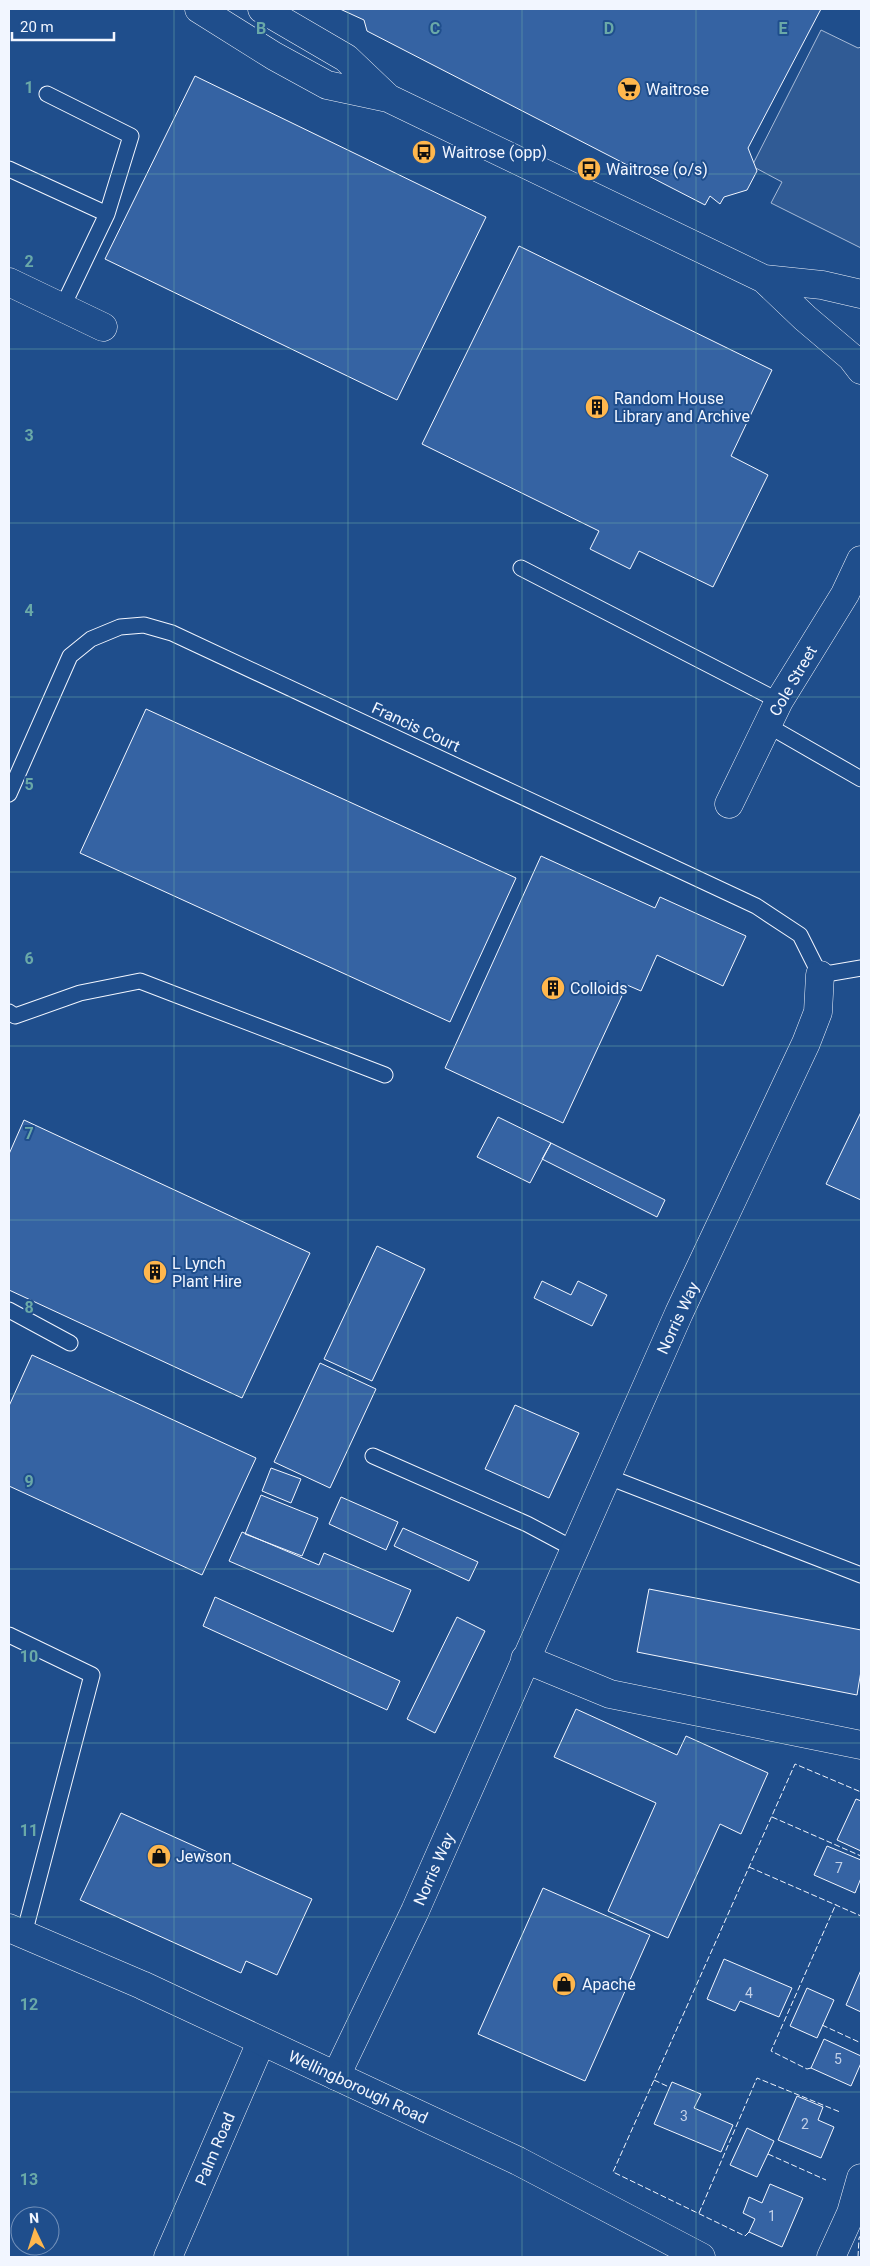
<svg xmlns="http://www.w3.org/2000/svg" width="870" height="2266" font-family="Roboto,sans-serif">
	<rect width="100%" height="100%" fill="#1f4e8c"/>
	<!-- built -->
	<path fill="#305b95" stroke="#a8bbd7" d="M821,30L858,48L861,47V248L771,203L782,182L752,166Z"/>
	<!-- building -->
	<path fill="#3563a3" stroke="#f2f6ff" d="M340,9H821L748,148L757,171L747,190L724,197L720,204L710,196L705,205L367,31L364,20Z
		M195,76L486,217L397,400L105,259Z
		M519,246L772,370L731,456L768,475L713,587L639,551L630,569L590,549L599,531L422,444Z
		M146,709L516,878L450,1022L80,853Z
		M541,856L655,908L660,897L746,936L723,986L657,955L641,991L627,985L563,1123L445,1068Z
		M861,1112V1200L826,1184Z
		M498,1117L551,1143L530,1183L477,1157Z
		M24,1120L310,1253L242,1398L9,1290V1154Z
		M551,1143L665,1200L657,1217L542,1159Z
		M377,1246L425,1269L372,1381L324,1359Z
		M542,1281L571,1295L578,1281L607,1295L592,1326L534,1298Z
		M32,1355L256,1458L202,1575L9,1486V1406Z
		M320,1363L376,1389L330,1488L274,1462Z
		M515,1405L579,1433L549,1498L485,1469Z
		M271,1468L301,1479L291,1503L262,1491Z
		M261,1495L318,1518L302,1556L245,1534Z
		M341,1497L398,1522L386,1550L329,1524Z
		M403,1528L478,1562L469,1581L394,1546Z
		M242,1532L319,1565L324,1553L411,1590L393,1632L229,1561Z
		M649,1589L861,1630V1671L857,1695L637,1652Z
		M215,1597L400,1681L387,1710L203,1626Z
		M457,1617L485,1631L435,1733L407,1719Z
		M576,1709L677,1755L686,1736L768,1773L741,1834L720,1824L668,1938L608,1911L656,1803L554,1757Z
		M856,1799L861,1801V1851L837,1840Z
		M121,1813L312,1899L277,1975L246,1961L241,1973L80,1900Z
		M827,1846L861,1860V1878L855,1893L814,1875Z
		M543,1888L650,1935L585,2081L478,2034Z
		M724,1959L792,1988L779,2017L740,2001L735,2011L707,1999Z
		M861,1970V2012L846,2005Z
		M807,1988L834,2000L817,2038L790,2026Z
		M824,2039L861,2056V2063L851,2086L811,2068Z
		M672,2082L701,2094L694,2108L733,2125L721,2152L654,2124Z
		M797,2096L823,2107L818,2120L834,2127L821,2158L778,2140Z
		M747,2128L774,2141L757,2177L730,2165Z
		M770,2184L803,2198L782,2247L749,2232L755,2219L743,2213L749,2197L762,2203Z"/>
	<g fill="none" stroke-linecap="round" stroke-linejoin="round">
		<!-- lane casing -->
		<g stroke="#f2f6ff" stroke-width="17">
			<path id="lane" d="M47,94L131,136L107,214L62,308
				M9,169L107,214
				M521,568L779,701
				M767,725L861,779
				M9,794L70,656L91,639L120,627L144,625L172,633L756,906L800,935L820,975L861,968
				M9,1012L15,1016L80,993L140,981L385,1075
				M9,1310L70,1343
				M373,1456L527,1524L574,1549
				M606,1476L861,1575
				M9,1635L92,1675L24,1934"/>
		</g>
		<!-- street casing -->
		<g stroke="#f2f6ff" stroke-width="29">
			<path id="street" d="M199,9L274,56L327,85L388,98L764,279L805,318L851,357L861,370
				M262,9L346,58L388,98
				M764,279L822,285L861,294
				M9,282L103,327
				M729,804L779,701L845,594L861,560
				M525,1659L610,1694L861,1745
				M336,2076L415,1911L679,1313L806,1043L818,1012L820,975
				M168,2257L261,2042
				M831,2257L851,2213L861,2178"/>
		</g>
		<!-- primary casing -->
		<g stroke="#f2f6ff" stroke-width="29">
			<path id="primary" d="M9,1928L142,1985L518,2161L701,2257"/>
		</g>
		<!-- lane -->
		<use href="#lane" stroke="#1f4e8c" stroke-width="15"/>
		<!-- street -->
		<use href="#street" stroke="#1f4e8c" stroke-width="28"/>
		<!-- primary -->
		<use href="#primary" stroke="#1f4e8c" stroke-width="28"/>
		<!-- fence -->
		<path stroke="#f2f6ff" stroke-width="1" stroke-dasharray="6 2.5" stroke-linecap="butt" d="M772,1817L861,1856
			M749,1867L861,1916
			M822,2025L861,2043
			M811,2068L807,2069L771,2051L836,1904
			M654,2080L669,2087
			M768,2154L826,2180
			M699,2213L757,2078L840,2112
			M749,2232L745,2236L613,2172L795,1764L861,1792
			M858,2257L859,2238L861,2235"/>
	</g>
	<!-- grid -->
	<path fill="none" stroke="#6aa9a8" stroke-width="1" stroke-opacity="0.55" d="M174,9V2257M348,9V2257M522,9V2257M696,9V2257M9,174H861M9,349H861M9,523H861M9,697H861M9,872H861M9,1046H861M9,1220H861M9,1394H861M9,1569H861M9,1743H861M9,1917H861M9,2092H861"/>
	<!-- icons -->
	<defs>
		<g id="supermarket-disc" transform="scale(1.25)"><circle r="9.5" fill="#ffb74d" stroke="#1f4e8c"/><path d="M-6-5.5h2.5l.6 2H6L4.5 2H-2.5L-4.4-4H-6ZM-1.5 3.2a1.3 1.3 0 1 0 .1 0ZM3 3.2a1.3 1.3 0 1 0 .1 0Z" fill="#111"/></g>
		<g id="bus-disc" transform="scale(1.25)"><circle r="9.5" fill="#ffb74d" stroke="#1f4e8c"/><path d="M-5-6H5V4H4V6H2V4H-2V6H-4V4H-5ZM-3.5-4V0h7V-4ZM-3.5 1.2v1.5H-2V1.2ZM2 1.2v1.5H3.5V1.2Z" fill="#111"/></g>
		<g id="building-disc" transform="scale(1.25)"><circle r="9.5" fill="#ffb74d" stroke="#1f4e8c"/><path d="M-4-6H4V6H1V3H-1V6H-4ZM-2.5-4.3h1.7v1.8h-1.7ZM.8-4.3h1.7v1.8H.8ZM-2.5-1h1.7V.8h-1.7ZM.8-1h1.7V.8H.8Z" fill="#111"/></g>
		<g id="shop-disc" transform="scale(1.25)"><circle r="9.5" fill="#ffb74d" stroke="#1f4e8c"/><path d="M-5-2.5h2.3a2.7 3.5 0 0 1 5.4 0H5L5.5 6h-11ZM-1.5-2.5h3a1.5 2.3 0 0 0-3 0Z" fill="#111"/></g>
	</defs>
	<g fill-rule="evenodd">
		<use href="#supermarket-disc" x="629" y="89"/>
		<use href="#bus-disc" x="424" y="152"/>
		<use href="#bus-disc" x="589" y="169"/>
		<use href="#building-disc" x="597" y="407"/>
		<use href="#building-disc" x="553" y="988"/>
		<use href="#building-disc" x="155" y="1272"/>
		<use href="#shop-disc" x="159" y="1856"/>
		<use href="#shop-disc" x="564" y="1984"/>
	</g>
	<g text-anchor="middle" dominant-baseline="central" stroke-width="4" stroke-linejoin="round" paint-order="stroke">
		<!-- number labels -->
		<g font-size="14" fill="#c3d1e8">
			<text x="839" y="1868">7</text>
			<text x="749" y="1993">4</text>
			<text x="838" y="2059">5</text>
			<text x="684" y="2116">3</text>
			<text x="805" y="2124">2</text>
			<text x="772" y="2216">1</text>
		</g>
		<!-- poi labels -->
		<g font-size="16" fill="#f2f6ff" stroke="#1f4e8c" text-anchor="start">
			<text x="646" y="89">Waitrose</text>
			<text x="442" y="152">Waitrose (opp)</text>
			<text x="606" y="169">Waitrose (o/s)</text>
			<text x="614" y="398">Random House<tspan x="614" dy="18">Library and Archive</tspan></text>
			<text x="570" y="988">Colloids</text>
			<text x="172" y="1263">L Lynch<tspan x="172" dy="18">Plant Hire</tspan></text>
			<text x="176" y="1856">Jewson</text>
			<text x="582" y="1984">Apache</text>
		</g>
		<!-- street labels -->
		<g font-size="16" fill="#f2f6ff" stroke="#1f4e8c">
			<text transform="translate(793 681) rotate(-60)">Cole Street</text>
			<text transform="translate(416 727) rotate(25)">Francis Court</text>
			<text transform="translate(678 1318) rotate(-65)">Norris Way</text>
			<text transform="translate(434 1869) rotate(-66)">Norris Way</text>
			<text transform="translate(358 2087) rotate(25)">Wellingborough Road</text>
			<text transform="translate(215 2149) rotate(-67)">Palm Road</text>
		</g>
	</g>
	<g font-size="16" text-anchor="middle" font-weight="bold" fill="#6aa9a8" stroke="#1f4e8c" stroke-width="4" stroke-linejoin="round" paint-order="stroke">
		<text x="261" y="34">B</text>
		<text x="435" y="34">C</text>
		<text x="609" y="34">D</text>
		<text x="783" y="34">E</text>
		<text x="29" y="93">1</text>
		<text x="29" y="267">2</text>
		<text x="29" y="441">3</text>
		<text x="29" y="616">4</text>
		<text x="29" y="790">5</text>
		<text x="29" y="964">6</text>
		<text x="29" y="1139">7</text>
		<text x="29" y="1313">8</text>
		<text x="29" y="1487">9</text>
		<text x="29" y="1662">10</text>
		<text x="29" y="1836">11</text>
		<text x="29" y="2010">12</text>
		<text x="29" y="2185">13</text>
	</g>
	<!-- border -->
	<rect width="870" height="2266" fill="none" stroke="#f2f6ff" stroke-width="20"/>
	<!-- north arrow -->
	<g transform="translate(35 2231) rotate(356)"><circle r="24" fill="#1f4e8c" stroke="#7391ba"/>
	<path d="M0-4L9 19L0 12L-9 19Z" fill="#ffb74d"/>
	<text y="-8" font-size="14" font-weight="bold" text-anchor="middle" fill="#f2f6ff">N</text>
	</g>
	<!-- scale -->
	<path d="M12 32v8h102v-8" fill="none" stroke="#f2f6ff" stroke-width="2.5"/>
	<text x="20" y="32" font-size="15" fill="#f2f6ff" stroke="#1f4e8c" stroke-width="4" paint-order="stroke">20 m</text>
</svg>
